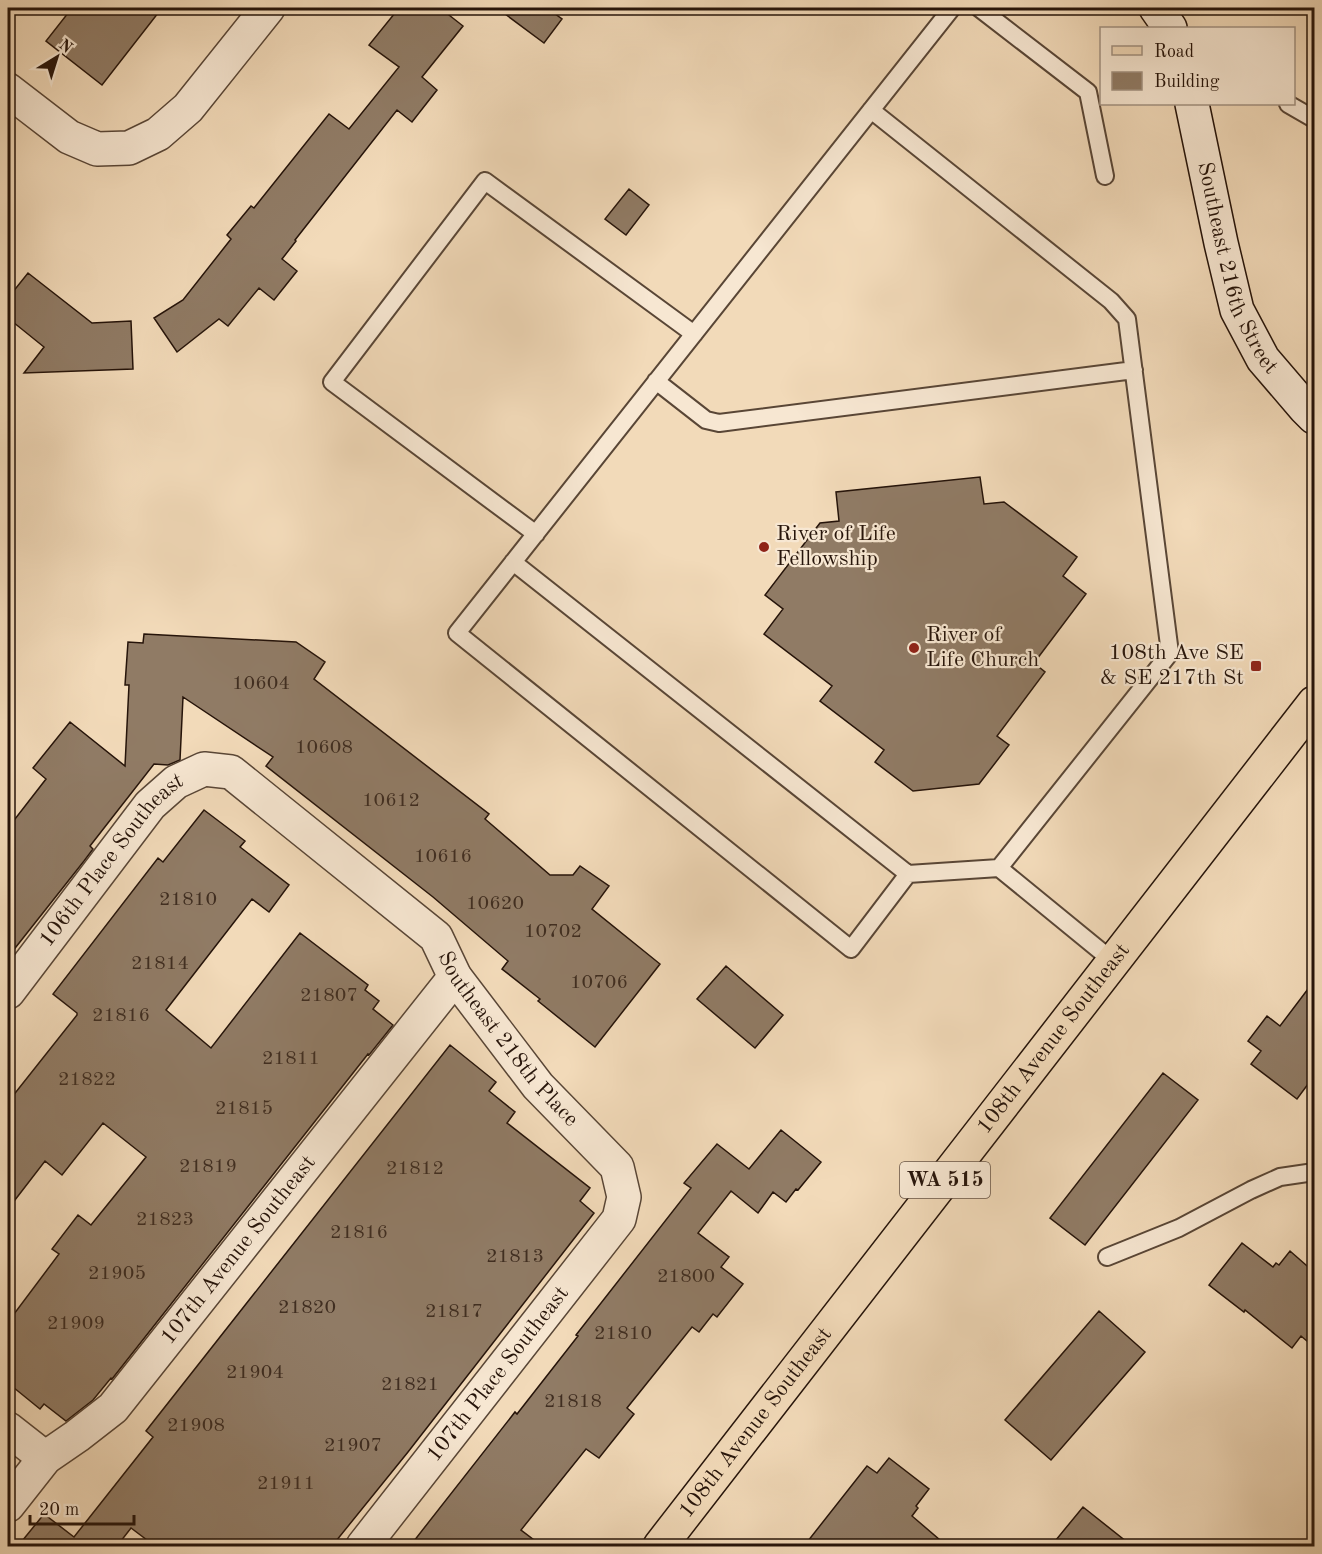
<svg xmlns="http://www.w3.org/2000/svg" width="1322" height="1554" font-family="'Old Standard TT',serif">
	<rect width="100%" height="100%" fill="#f2dab9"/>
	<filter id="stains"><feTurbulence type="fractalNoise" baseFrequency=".00333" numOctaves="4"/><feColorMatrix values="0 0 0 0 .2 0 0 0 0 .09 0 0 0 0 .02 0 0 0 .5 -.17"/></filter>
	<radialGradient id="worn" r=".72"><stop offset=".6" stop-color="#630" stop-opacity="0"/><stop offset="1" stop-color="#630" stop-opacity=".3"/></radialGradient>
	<!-- building -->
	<path fill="#907b65" stroke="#26140a" stroke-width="1.5" d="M72,8H162L102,85L46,41Z
		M399,8H440L463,26L422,77L437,90L412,122L397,110L295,240L296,241L282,259L297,271L274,300L259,288L228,326L219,319L177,352L154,318L183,300L231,239L227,235L251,206L254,208L329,114L349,129L399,67L369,45Z
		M497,8H547L562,19L544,43Z
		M629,189L649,205L626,235L605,219Z
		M28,273L92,323L131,321L133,369L24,373L44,347L8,318V298Z
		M980,477L984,504L1004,502L1077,557L1063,576L1086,594L1034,663L1045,672L997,736L1009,745L979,784L913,791L875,762L884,750L820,701L832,686L764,634L783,609L765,595L820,523L839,521L836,492Z
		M144,634L296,642L325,662L314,679L489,814L485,819L550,875H573L580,866L609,886L592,909L660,964L595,1047L538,1001L540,999L502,969L508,961L433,897L266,766L273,757L183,697L180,760L168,765L154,764L90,846L93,849L84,861L8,957V828L46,779L33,768L70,722L125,766L129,685H125L128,642L143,643Z
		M204,810L245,841L240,847L289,885L269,912L252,899L166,1010L211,1048L300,933L368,985L365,990L379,1001L373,1009L393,1025L369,1055L368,1054L112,1379L111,1378L93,1400L66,1421L44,1404L40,1409L8,1383V1322L59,1254L52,1249L78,1215L91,1225L146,1157L103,1123L62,1175L45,1161L8,1209V1102L77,1015V1013L53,994L158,858L163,862Z
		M726,966L783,1015L755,1048L697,999Z
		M1314,981V1076L1297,1099L1251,1064L1261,1051L1248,1041L1267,1016L1280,1026Z
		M450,1045L496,1082L489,1091L515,1112L507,1123L590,1188L580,1201L594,1213L408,1452L332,1546H155L131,1528L117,1546H18L44,1514L74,1537L153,1437L146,1431Z
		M1163,1073L1198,1100L1085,1245L1050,1218Z
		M781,1130L821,1162L798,1190L796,1189L786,1202L773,1192L758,1213L731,1191L698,1233L729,1257L721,1267L743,1284L717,1317L713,1314L699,1332L692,1327L627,1408L634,1414L599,1458L586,1449L521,1530L542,1546H410L515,1412L517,1414L578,1336L576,1335L691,1188L684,1183L717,1144L749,1169Z
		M1242,1243L1273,1267L1276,1263L1279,1265L1290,1251L1314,1272V1347L1301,1336L1292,1348L1245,1310L1244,1312L1209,1285Z
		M1099,1311L1145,1352L1051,1460L1005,1420Z
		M889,1458L929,1489L916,1506L918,1508L912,1516L947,1546H804L867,1466L877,1473Z
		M1083,1507L1132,1546H1051Z"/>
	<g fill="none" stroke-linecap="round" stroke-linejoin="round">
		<!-- lane casing -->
		<g stroke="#594636" stroke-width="20">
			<path id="lane" d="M979,8L1088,92L1105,176
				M1288,104L1314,119
				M871,110L1111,301L1127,319L1170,653L999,868
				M656,381L706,420L719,423L1134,370
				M536,534L332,382L485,181L694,334
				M513,562L908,874L999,868L1114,962
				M908,874L851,949L457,633L952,8
				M1107,1257L1179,1228L1251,1190L1280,1177L1314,1172"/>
		</g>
		<!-- street casing -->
		<g stroke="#594636" stroke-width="36">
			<g id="street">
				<path d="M8,90L69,137L97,149L129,148L158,134L188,108L268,8"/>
				<path id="s1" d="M8,992L150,805L176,782L204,769L231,772L436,937L455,977L538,1086L617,1167L624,1197L619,1219L363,1546"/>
				<path d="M8,1429L45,1458"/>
				<path id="s2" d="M8,1505L45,1458L77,1436L113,1408L455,977"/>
			</g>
		</g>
		<!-- secondary casing -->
		<g stroke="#26140a" stroke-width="36">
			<g id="secondary">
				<path d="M1156,8L1170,28"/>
				<path id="s3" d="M1192,104L1221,243L1237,310L1263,359L1305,408L1314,417"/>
			</g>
		</g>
		<!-- primary casing -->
		<g stroke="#26140a" stroke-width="36">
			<g id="primary">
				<path id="s4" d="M660,1546L1314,703"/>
			</g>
		</g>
		<!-- lane -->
		<use href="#lane" stroke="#f7e7d2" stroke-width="16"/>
		<!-- street -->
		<use href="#street" stroke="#f7e7d2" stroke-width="33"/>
		<!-- secondary -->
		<use href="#secondary" stroke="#f7e7d2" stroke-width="33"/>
		<!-- primary -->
		<use href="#primary" stroke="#f2dab9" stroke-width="33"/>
	</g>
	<!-- markers -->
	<g fill="#8f2418" stroke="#f7e7d2" stroke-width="2">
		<circle cx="764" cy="547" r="6"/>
		<circle cx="914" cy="648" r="6"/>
		<rect x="1250" y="660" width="12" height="12" rx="3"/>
	</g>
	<g text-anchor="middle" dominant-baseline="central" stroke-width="4.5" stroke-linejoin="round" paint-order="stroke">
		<!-- number labels -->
		<g font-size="20" fill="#402e21">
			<text x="261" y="684">10604</text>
			<text x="324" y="748">10608</text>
			<text x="391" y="801">10612</text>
			<text x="443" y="857">10616</text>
			<text x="188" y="900">21810</text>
			<text x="495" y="904">10620</text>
			<text x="553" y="932">10702</text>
			<text x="160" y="964">21814</text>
			<text x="599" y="983">10706</text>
			<text x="329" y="996">21807</text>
			<text x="121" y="1016">21816</text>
			<text x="291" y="1059">21811</text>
			<text x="87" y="1080">21822</text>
			<text x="244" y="1109">21815</text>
			<text x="208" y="1167">21819</text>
			<text x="415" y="1169">21812</text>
			<text x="165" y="1220">21823</text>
			<text x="359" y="1233">21816</text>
			<text x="515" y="1257">21813</text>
			<text x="117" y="1274">21905</text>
			<text x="686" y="1277">21800</text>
			<text x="307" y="1308">21820</text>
			<text x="454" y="1312">21817</text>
			<text x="76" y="1324">21909</text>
			<text x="623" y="1334">21810</text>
			<text x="255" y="1373">21904</text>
			<text x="410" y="1385">21821</text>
			<text x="573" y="1402">21818</text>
			<text x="196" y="1426">21908</text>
			<text x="353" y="1446">21907</text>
			<text x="286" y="1484">21911</text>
		</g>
		<!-- shield labels -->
		<rect fill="#f7e7d2" stroke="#655346" stroke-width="1.5" x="900" y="1162" width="90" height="36" rx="4.5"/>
		<g font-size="21" font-weight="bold" fill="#26140a">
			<text x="945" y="1180">WA 515</text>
		</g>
		<!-- street labels -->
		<g font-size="22" fill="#26140a" stroke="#f7e7d2">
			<text stroke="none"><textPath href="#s3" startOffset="171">Southeast 216th Street</textPath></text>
			<text stroke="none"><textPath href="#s1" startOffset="168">106th Place Southeast</textPath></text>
			<text stroke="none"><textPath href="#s1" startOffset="716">Southeast 218th Place</textPath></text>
			<text stroke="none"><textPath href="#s4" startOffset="642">108th Avenue Southeast</textPath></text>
			<text stroke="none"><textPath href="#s2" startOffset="346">107th Avenue Southeast</textPath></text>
			<text transform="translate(498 1374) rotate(-52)">107th Place Southeast</text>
			<text stroke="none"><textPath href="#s4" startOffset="156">108th Avenue Southeast</textPath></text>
		</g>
		<!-- poi labels -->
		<g font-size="22" fill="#26140a" stroke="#f7e7d2" text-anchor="start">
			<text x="776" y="534">River of Life<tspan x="776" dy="25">Fellowship</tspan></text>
			<text x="926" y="635">River of<tspan x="926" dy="25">Life Church</tspan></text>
			<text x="1244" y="653" text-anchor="end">108th Ave SE<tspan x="1244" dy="25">&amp; SE 217th St</tspan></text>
		</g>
	</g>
	<!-- margin -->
	<rect width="1322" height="1554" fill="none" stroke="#f2dab9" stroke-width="30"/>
	<rect x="9" y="9" width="1304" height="1536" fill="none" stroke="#26140a" stroke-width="3"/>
	<rect x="15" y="15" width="1292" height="1524" fill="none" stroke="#26140a" stroke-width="1.5"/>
	<!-- legend -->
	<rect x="1100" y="27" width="195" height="78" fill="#f7e7d2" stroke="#a39382" stroke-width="1.5"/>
	<rect x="1112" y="46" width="30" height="9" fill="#f2dab9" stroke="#a39382" stroke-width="1.5"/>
	<text x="1154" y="57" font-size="18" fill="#26140a">Road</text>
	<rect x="1112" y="72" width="30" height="18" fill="#907b65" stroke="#a39382" stroke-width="1.5"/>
	<text x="1154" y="87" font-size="18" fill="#26140a">Building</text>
	<!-- north arrow -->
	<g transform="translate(57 57) rotate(38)" stroke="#f7e7d2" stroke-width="4.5" paint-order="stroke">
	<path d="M0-4.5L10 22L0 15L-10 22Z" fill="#26140a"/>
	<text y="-9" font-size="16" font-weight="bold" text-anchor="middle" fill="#26140a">N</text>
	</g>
	<!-- scale -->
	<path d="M30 1515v9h104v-9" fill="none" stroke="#26140a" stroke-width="3"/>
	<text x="39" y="1515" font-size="18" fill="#26140a" stroke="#f7e7d2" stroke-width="4.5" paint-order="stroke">20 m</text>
	<rect width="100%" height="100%" filter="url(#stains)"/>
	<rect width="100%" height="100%" fill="url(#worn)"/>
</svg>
